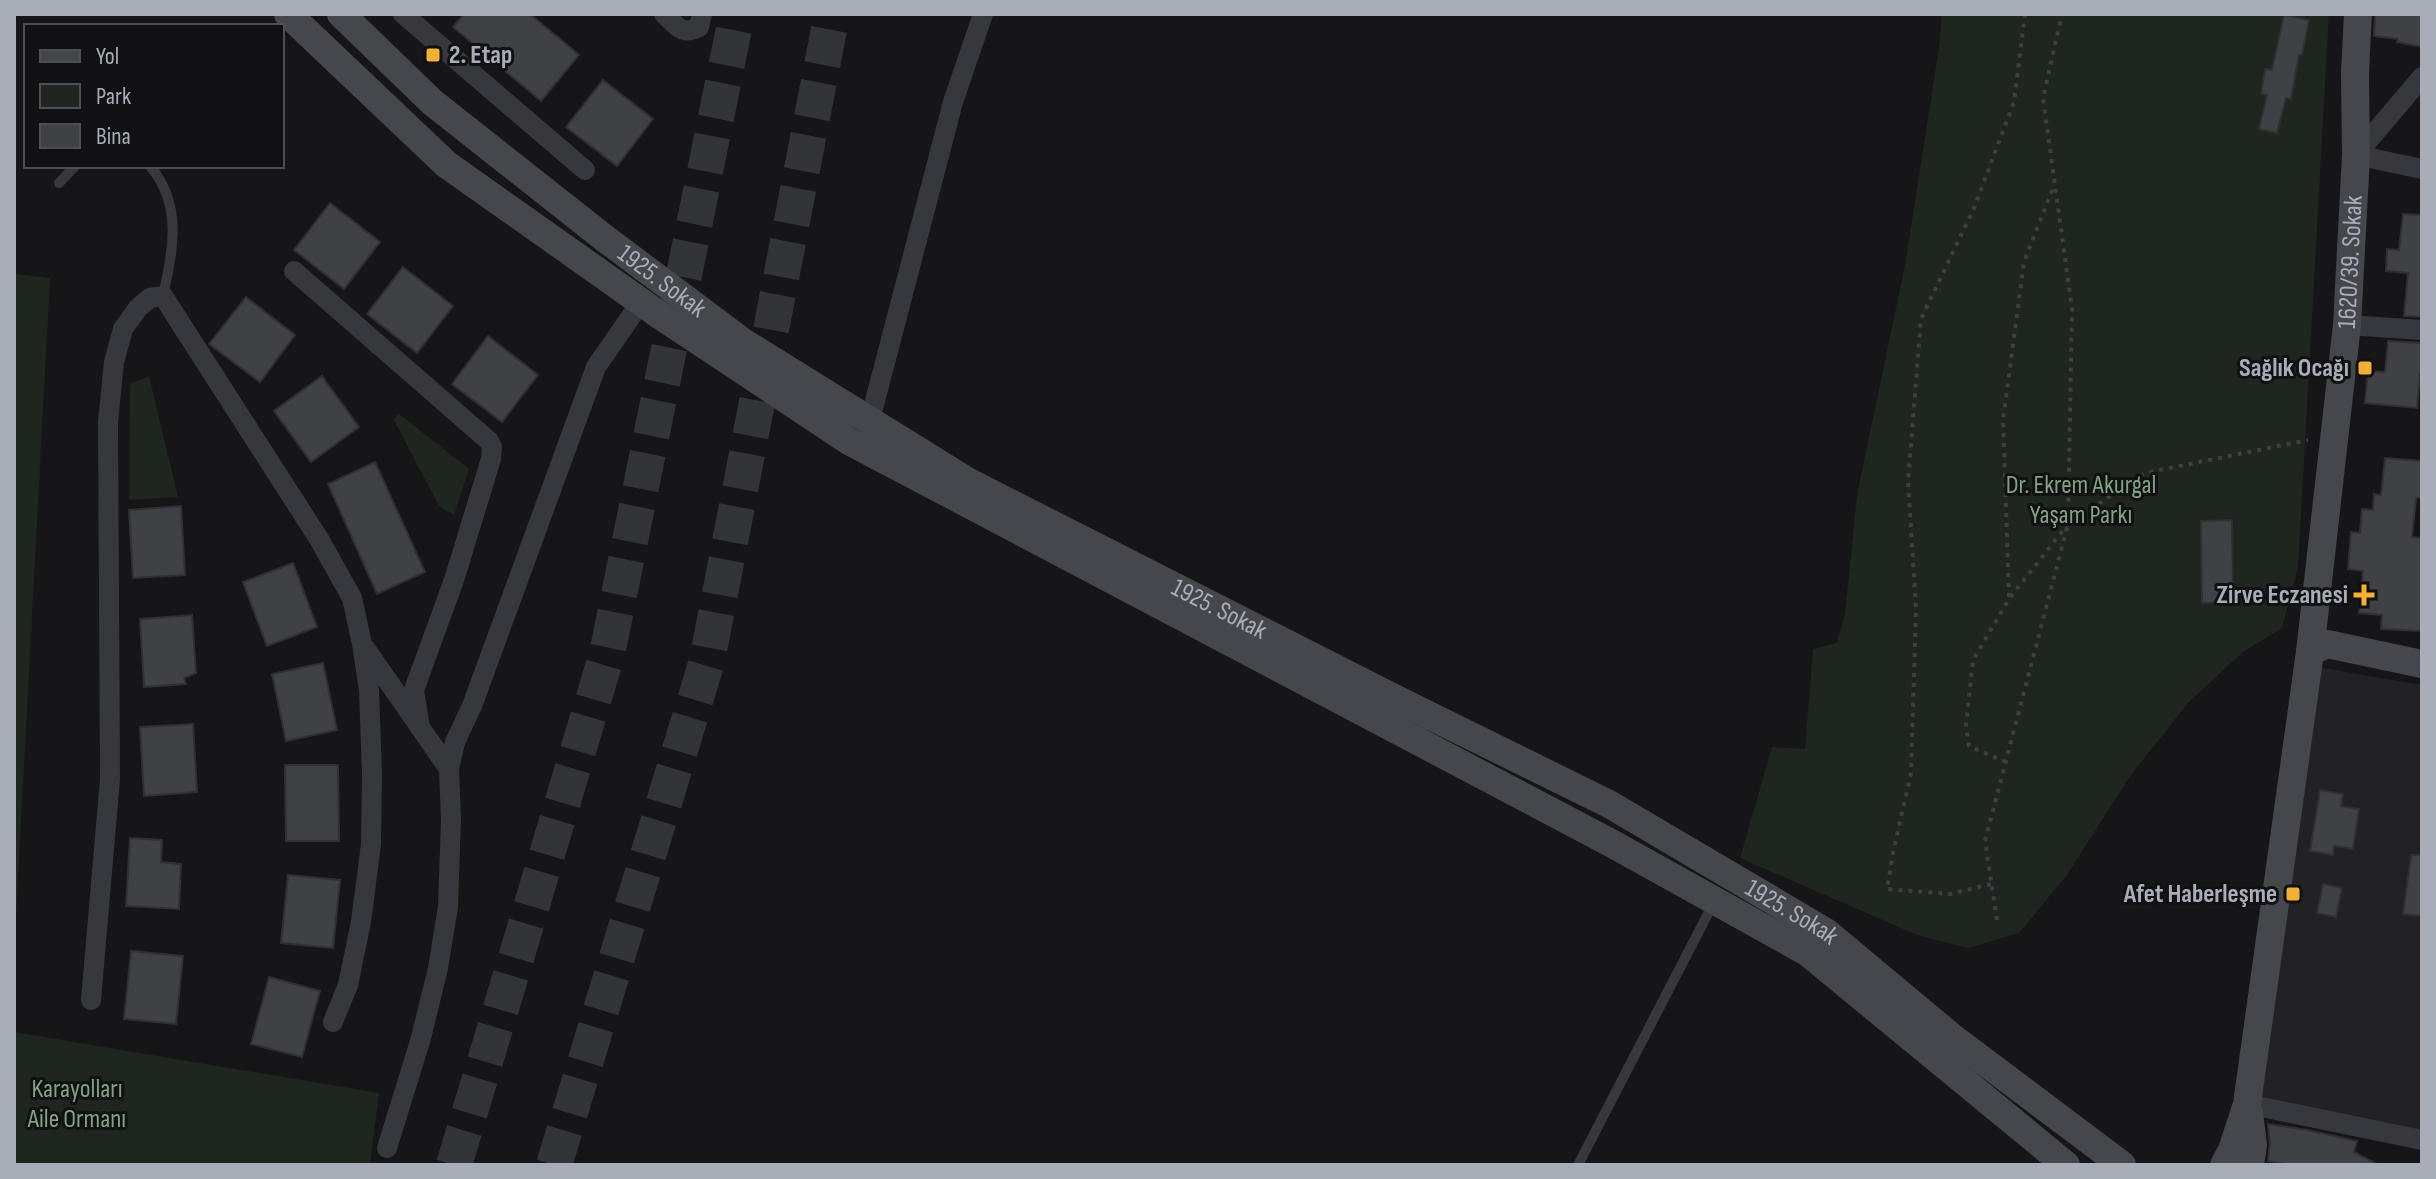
<svg xmlns="http://www.w3.org/2000/svg" width="2436" height="1179" font-family="'Sofia Sans Condensed',sans-serif">
	<rect width="100%" height="100%" fill="#161618"/>
	<!-- built -->
	<path fill="#222225" d="M2312,666L2422,685V1130L2259,1105Z"/>
	<!-- green -->
	<path fill="#1e261f" d="M1942,14H2329L2298,567L2282,628L2243,652L2189,702L2130,776L2067,875L2019,933L1968,948L1917,935L1740,858L1772,747L1805,749L1813,649L1837,643L1845,614L1857,495L1905,265L1939,48Z
		M14,274L50,278L14,954Z
		M149,376L178,497L129,500L130,384Z
		M398,413L469,469L454,515L439,506L394,420Z
		M14,1032L379,1093L370,1165H14Z"/>
	<!-- building -->
	<path fill="#404145" stroke="#303034" stroke-width="2" d="M464,14H530L579,55L541,101L453,27Z
		M2375,14H2422V47L2397,42L2398,39L2374,36Z
		M2284,15L2309,20L2302,55H2299L2291,99L2286,98L2277,133L2259,129L2267,95L2261,94L2265,69L2272,70Z
		M603,80L653,119L617,166L566,127Z
		M330,203L380,242L344,289L294,250Z
		M2403,214L2422,215V317L2404,316L2408,273L2386,271L2387,249L2399,250Z
		M403,267L453,306L417,353L367,314Z
		M246,297L295,335L260,382L209,344Z
		M488,336L538,375L502,422L452,384Z
		M2388,341L2422,343V374H2420L2417,408L2365,403L2368,371L2385,372Z
		M322,376L359,427L311,462L274,411Z
		M2385,458L2422,461V498H2416L2412,537L2422,538V631L2381,629L2382,615L2359,613L2363,571L2348,569L2351,532L2360,533L2362,509L2373,510L2374,494L2381,495Z
		M375,462L425,572L377,594L328,484Z
		M181,506L185,575L133,578L129,510Z
		M2232,520L2233,602L2202,603L2201,521Z
		M293,563L317,627L267,646L243,582Z
		M192,615L196,673L184,678L186,684L144,687L140,619Z
		M323,663L337,730L286,741L272,674Z
		M193,724L197,792L144,796L140,727Z
		M285,765H338L339,841H286Z
		M2320,790L2343,794L2341,806L2359,809L2353,849L2334,846L2333,855L2310,851Z
		M130,838L162,840L161,862L181,864L179,909L126,906Z
		M2411,855H2422V916L2403,914Z
		M288,875L340,880L333,948L281,943Z
		M2323,884L2342,888L2336,917L2317,913Z
		M131,951L183,956L176,1024L124,1019Z
		M269,977L320,991L302,1057L251,1044Z
		M2268,1124L2307,1130L2357,1141L2354,1152L2379,1165H2289L2268,1161L2270,1143Z"/>
	<g fill="none" stroke-linecap="round" stroke-linejoin="round">
		<!-- motorway-tunnel -->
		<path stroke="#333438" stroke-width="36" stroke-dasharray="36 18" stroke-linecap="butt" d="M454,1165L607,654L737,14
			M554,1165L707,661L832,14"/>
		<!-- path -->
		<path stroke="#3d3f44" stroke-width="4" stroke-dasharray="4 6" stroke-linecap="butt" d="M2009,597L2003,420L2024,262L2054,185
			M2006,762L1969,746L1966,725L1973,660L2009,599L2068,524L2145,473L2308,440
			M1991,884L1950,894L1887,889L1893,853L1911,773L1916,608L1908,482L1921,319L1974,208L2014,102L2025,14
			M1997,920L1985,841L2068,524L2072,309L2043,98L2062,14"/>
		<!-- service -->
		<path stroke="#37383d" stroke-width="10" d="M150,166C183,205 173,250 163,296
			M59,183L75,166
			M1578,1165L1713,904"/>
		<!-- minor -->
		<path stroke="#37383d" stroke-width="20" d="M403,14L585,170
			M664,14C677,26 681,36 699,27L702,14
			M2422,77L2356,155L2422,169
			M294,271L489,441L492,447L491,459L454,580L414,690L420,728
			M2347,325L2422,330
			M870,420L953,102L983,14
			M365,648L449,769
			M91,1000L110,779L108,422L114,362L123,329L138,308L150,298L163,296L319,539L352,598L362,644L369,690L372,773L371,844L361,922L348,985L333,1022
			M2247,1104L2422,1140
			M387,1148L421,1038L438,968L448,907L451,820L449,769L455,742L472,706L596,367L641,302"/>
		<!-- secondary -->
		<g stroke="#45474d" stroke-width="28">
			<path d="M288,14L446,164L658,314L849,441L1611,843L1807,952L2066,1165"/>
			<path id="s1" d="M341,14L432,102L603,237L743,342L967,481L1396,699L1609,804L1826,932L1953,1038L2122,1165"/>
			<path d="M2310,652L2327,644L2422,664"/>
			<path d="M2249,1113L2253,1145L2250,1165"/>
			<path id="s2" d="M2224,1165L2232,1150L2247,1104L2310,652L2347,325L2356,155L2355,73L2358,14"/>
		</g>
	</g>
	<!-- markers -->
	<g fill="#f2b134" stroke="#111113" stroke-width="3">
		<rect x="425" y="47" width="16" height="16" rx="4"/>
		<rect x="2357" y="360" width="16" height="16" rx="4"/>
		<path d="M2360 583h8v8h8v8h-8v8h-8v-8h-8v-8h8z"/>
		<rect x="2285" y="886" width="16" height="16" rx="4"/>
	</g>
	<g text-anchor="middle" dominant-baseline="central" stroke-width="6" stroke-linejoin="round" paint-order="stroke">
		<!-- poi labels -->
		<g font-size="26" font-weight="bold" fill="#a8adb8" stroke="#111113" text-anchor="end">
			<text x="449" y="55" text-anchor="start">2. Etap</text>
			<text x="2349" y="368">Sağlık Ocağı</text>
			<text x="2348" y="595">Zirve Eczanesi</text>
			<text x="2277" y="894">Afet Haberleşme</text>
		</g>
		<!-- street labels -->
		<g font-size="26" fill="#a8adb8" stroke="#111113">
			<text stroke="none"><textPath href="#s2" startOffset="914">1620/39. Sokak</textPath></text>
			<text stroke="none"><textPath href="#s1" startOffset="418">1925. Sokak</textPath></text>
			<text stroke="none"><textPath href="#s1" startOffset="1066">1925. Sokak</textPath></text>
			<text stroke="none"><textPath href="#s1" startOffset="1714">1925. Sokak</textPath></text>
		</g>
		<!-- park labels -->
		<g font-size="26" fill="#7fa381" stroke="#111113">
			<text x="2081" y="485">Dr. Ekrem Akurgal<tspan x="2081" dy="30">Yaşam Parkı</tspan></text>
			<text x="77" y="1089">Karayolları<tspan x="77" dy="30">Aile Ormanı</tspan></text>
		</g>
	</g>
	<!-- border -->
	<rect width="2436" height="1179" fill="none" stroke="#a8adb8" stroke-width="32"/>
	<!-- legend -->
	<rect x="24" y="24" width="260" height="144" fill="#111113" stroke="#4d4f55" stroke-width="2"/>
	<rect x="40" y="50" width="40" height="12" fill="#45474d" stroke="#4d4f55" stroke-width="2"/>
	<text x="96" y="64" font-size="24" fill="#a8adb8">Yol</text>
	<rect x="40" y="84" width="40" height="24" fill="#1e261f" stroke="#4d4f55" stroke-width="2"/>
	<text x="96" y="104" font-size="24" fill="#a8adb8">Park</text>
	<rect x="40" y="124" width="40" height="24" fill="#404145" stroke="#4d4f55" stroke-width="2"/>
	<text x="96" y="144" font-size="24" fill="#a8adb8">Bina</text>
</svg>
